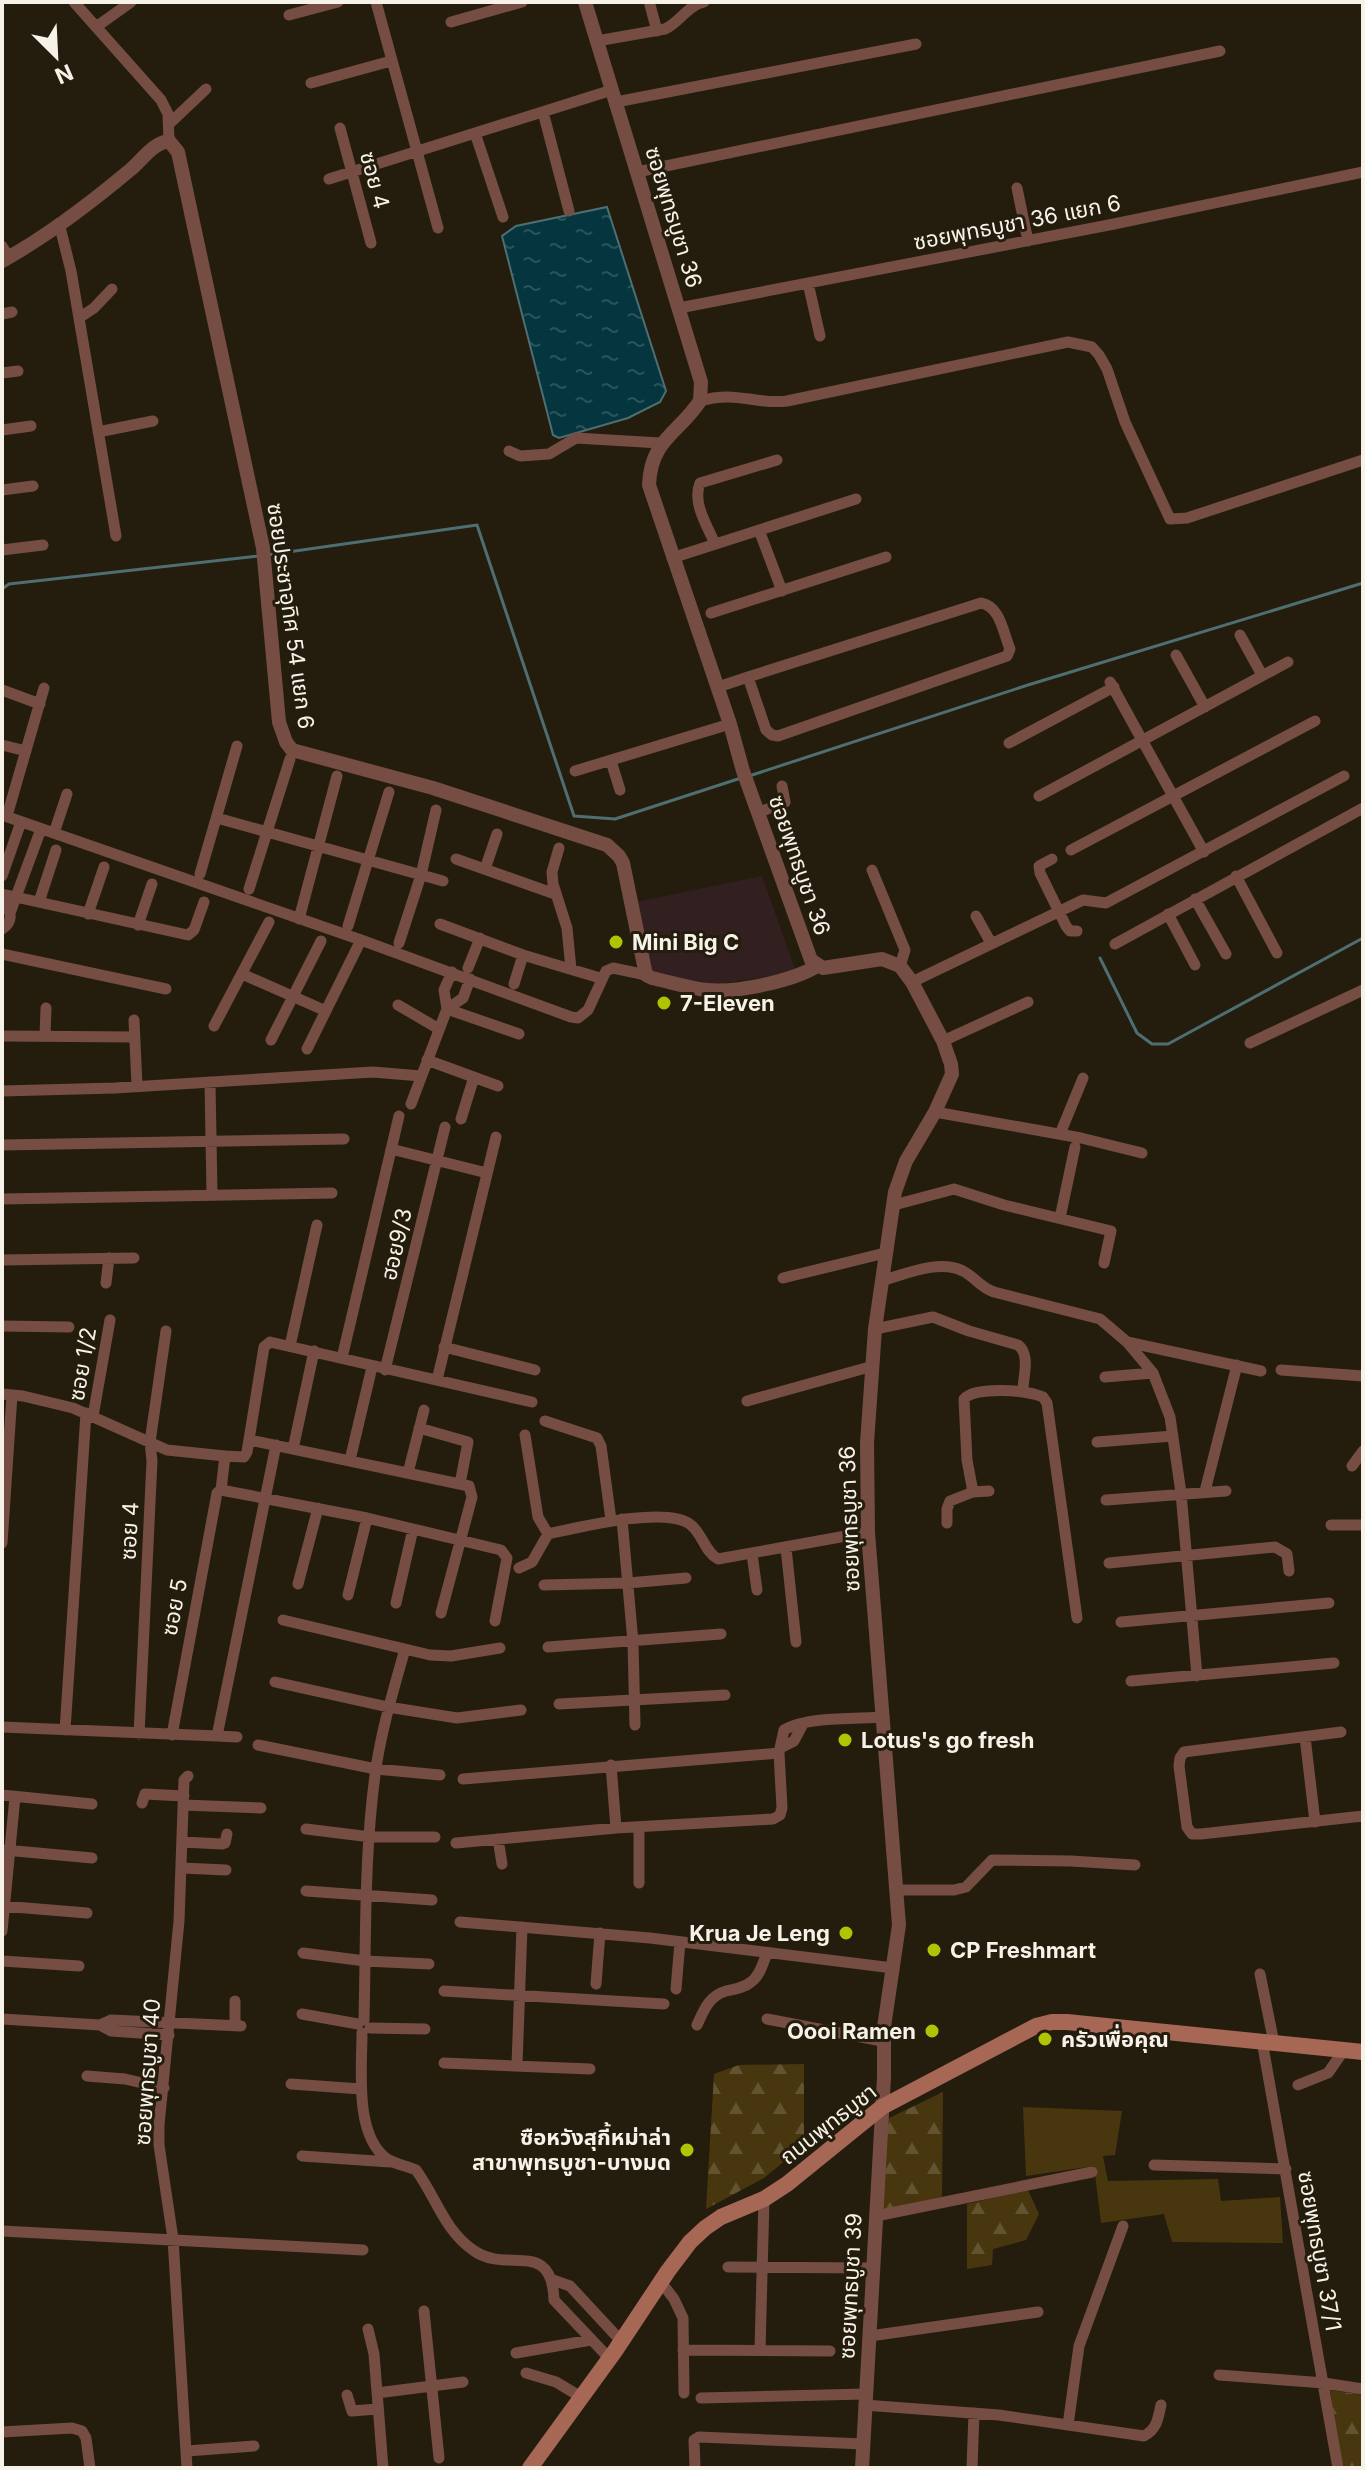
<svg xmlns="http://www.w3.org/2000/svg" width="1365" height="2470" font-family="Inter,'Noto Sans Thai',sans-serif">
	<defs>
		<pattern id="forest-firs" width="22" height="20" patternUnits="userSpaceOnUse" patternTransform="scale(2)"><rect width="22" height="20" fill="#48370e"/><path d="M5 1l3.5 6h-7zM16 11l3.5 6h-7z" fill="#635431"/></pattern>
		<pattern id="water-ripples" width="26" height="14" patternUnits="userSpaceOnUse" patternTransform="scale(2)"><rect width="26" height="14" fill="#053640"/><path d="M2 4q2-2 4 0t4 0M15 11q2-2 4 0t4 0" fill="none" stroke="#2a545c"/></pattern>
	</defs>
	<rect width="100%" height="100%" fill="#241d0e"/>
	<!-- industrial -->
	<path fill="#321f20" d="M762,876L796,972L711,985L650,971L636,902Z"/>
	<!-- grass -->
	<path fill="#48370e" d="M1023,2107L1122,2111L1115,2155L1103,2156L1108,2181L1218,2179L1221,2201L1280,2197L1283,2243L1172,2242L1164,2214L1101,2223L1094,2166L1026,2176Z"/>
	<!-- forest -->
	<path fill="url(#forest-firs)" d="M804,2064V2145L764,2178L706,2209L714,2074L739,2065Z
		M943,2092L942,2197L880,2211L887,2119Z
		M1028,2190L1039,2214L1026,2240L993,2249L992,2265L967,2269V2204Z
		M1330,2390L1363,2395V2468H1342Z"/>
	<!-- water -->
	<path fill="url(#water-ripples)" stroke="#4e6e72" stroke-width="2" d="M607,207L666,391L660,402L628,418L559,438L553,435L502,236L516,226Z"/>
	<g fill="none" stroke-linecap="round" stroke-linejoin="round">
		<!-- stream -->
		<path stroke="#4e6e72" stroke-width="3" d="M267,555L477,525L574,816L615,819L741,778
			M2,589L9,584L259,556
			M749,776L1028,685L1363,583
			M1100,958L1137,1033L1152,1044H1168L1363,938"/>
		<!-- minor -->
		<path stroke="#764d42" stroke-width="11" d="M74,2L161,100L168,114L169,141
			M376,2L438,228
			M650,5L657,31
			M289,15L338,2
			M451,22L522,2
			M96,27L131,2
			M597,41L665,29C680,22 687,6 704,2
			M311,83L391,61
			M616,102L916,44
			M543,112L569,211
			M169,124L206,89
			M340,128L371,243
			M475,133L503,217
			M637,172L1220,51
			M329,179L612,90
			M1017,188L1028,241
			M59,223L71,271L116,536
			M2,246L9,258
			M808,283L820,336
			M679,308L1114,224L1363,172
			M2,314L12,312
			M79,318L94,308L112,289
			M2,373L18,371
			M700,401C736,390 755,405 787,401L1068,342L1092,347L1099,355L1107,369L1125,422L1170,519L1187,518L1363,460
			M2,430L31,426
			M98,432L153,421
			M509,451L520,456L549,454L576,438L660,443
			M2,490L33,486
			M759,530L782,591
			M715,544C707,525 692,503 700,483L777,460
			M2,550L43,545
			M672,558L856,499
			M981,603C1000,606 1003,632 1010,649L1007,656L778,736L772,735L766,730L748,677Z
			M711,613L886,557
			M1240,635L1262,675
			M1176,655L1205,707
			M1110,682L1204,852
			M718,687L748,677
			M2,690L40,704
			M1009,743L1114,687
			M2,745L26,751
			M611,761L620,790
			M575,771L730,724
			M1039,796L1288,662
			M760,812L785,802L782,786
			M2,815L361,940L571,1017L578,1018L588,1010L606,971L613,968L646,975
			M7,816L44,688
			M217,818L443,881
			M54,833L67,794
			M559,848L552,872L553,884L567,928L571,969
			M1071,850L1315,721
			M456,859L555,894
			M1052,859L1039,866L1040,873L1066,926L1070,931H1077
			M485,869L497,834
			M872,870L905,950L900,966
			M200,874L237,746
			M2,876L21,822
			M1236,876L1277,953
			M249,889L290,759
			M2,894L188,935L194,930L204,902
			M1195,899L1226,954
			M39,902L56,850
			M2,904C13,911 13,922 2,929
			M10,913L41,829
			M88,914L104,867
			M1168,914L1195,965
			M976,916L991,943
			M299,919L337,776
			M440,924L523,955L600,978
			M138,925L152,884
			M348,926L389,792
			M399,943L421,875L436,810
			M1115,944L1363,808
			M2,954L166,989
			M468,968L480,938
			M242,974L326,1011
			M912,982L1083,900L1106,903L1344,776
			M514,984L523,955
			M398,1005L439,1029
			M447,1009L519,1034
			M447,1009L444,990L452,972
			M134,1020L137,1086
			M214,1026L269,922
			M2,1036L135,1037
			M45,1036L46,1008
			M271,1040L321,941
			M943,1041L1028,1002
			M1250,1043L1363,990
			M307,1049L361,940
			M427,1060L498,1086
			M210,1082L212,1194
			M2,1091L115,1088L373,1072L421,1076
			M411,1104L447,1009L463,998L470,979
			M935,1112L1081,1138L1142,1153
			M461,1119L474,1077
			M1060,1134L1083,1078
			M2,1145L344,1139
			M391,1149L487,1173
			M2,1199L332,1193
			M894,1205L954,1189L1004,1205L1111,1231L1104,1263
			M1060,1218L1075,1147
			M2,1260L134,1258
			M783,1278L885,1253
			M881,1281C906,1274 939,1259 963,1271C976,1278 980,1287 994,1292L1100,1319L1127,1342L1153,1373L1170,1417L1181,1493L1197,1676
			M106,1283L109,1258
			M2,1326L69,1327
			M875,1329L933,1317L969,1331L1018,1345C1030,1354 1024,1374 1023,1388L1021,1391
			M1127,1342L1261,1371
			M290,1346L317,1225
			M444,1347L535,1370
			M342,1358L399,1116
			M385,1370L445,1127
			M1281,1370L1363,1376
			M1105,1377L1153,1373
			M437,1380L496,1137
			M2,1394L23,1396L73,1408L167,1450L225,1456L221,1490L217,1493L172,1735
			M747,1401L873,1366
			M93,1416L110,1320
			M545,1421L597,1438L601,1446L611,1520
			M419,1428L468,1442L460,1484
			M525,1435L538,1517L548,1534C577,1528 667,1505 691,1525C703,1535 705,1552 718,1559L868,1532
			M250,1440L469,1486L472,1497L441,1613
			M1097,1442L1173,1436
			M293,1449L314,1351
			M225,1456L244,1457L247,1452L264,1347L270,1342L532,1402
			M350,1460L372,1367
			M1352,1466L1363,1451
			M408,1473L424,1410
			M221,1490L367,1518L501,1550L507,1558L495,1621
			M989,1491L973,1492L967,1460L964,1399C975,1386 1028,1390 1043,1397L1047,1403L1077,1618
			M1205,1491L1237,1365
			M1106,1500L1226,1491
			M622,1519L633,1642L635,1725
			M947,1523V1509L950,1501L973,1492
			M1331,1525H1363
			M2,1543L12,1395
			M786,1548L796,1642
			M752,1554L757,1590
			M1109,1563L1275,1547L1287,1554L1289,1571
			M519,1568L532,1562L548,1534
			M298,1584L318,1508
			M544,1585L628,1583L686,1578
			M348,1595L367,1518
			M396,1603L413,1529
			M283,1620L430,1655L451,1656L500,1648
			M1121,1622L1329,1603
			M548,1647L721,1634
			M1131,1681L1334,1663
			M275,1682L388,1707L457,1718L521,1710
			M559,1704L725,1695
			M2,1727L217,1736L276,1445
			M65,1730L86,1413
			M1341,1732L1184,1752L1180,1758L1179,1766L1187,1827L1192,1834H1201L1363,1816
			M139,1734L152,1461L150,1442L166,1331
			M217,1736L237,1737
			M1305,1737L1315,1822
			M258,1745L376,1769L440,1775
			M780,1748L794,1741L803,1724
			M611,1765L616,1828
			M463,1779L779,1753
			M2,1795L92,1804
			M142,1803L145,1794L184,1796
			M183,1805L261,1808
			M306,1829L371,1837H435
			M498,1839L502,1864
			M182,1842L222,1844L225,1843L227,1834
			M456,1843L616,1828L773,1819L780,1815L782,1808L779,1753L784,1730C807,1716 857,1719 884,1717
			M5,1850L92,1858
			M182,1868L226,1870
			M639,1883V1827
			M896,1890H954L966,1887L992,1860L1071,1861L1135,1865
			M306,1891L432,1900
			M2,1906L87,1913
			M460,1922L650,1938L893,1968
			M2,1931L15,1797
			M303,1953L365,1961L429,1964
			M2,1961L79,1966
			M1260,1974L1274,2043
			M596,1984L600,1933
			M676,1989L680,1942
			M444,1991L664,2004
			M302,2014L358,2024
			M2,2019L100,2025
			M767,2019L882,2041
			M364,2020C366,1937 364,1851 376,1768C382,1728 394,1688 405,1649
			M235,2025V2001
			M697,2025C704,2010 709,1996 726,1991C735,1989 744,1988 751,1982C760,1976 763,1963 767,1953
			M370,2028L425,2029
			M362,2033C362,2069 354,2135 387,2159C395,2164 407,2166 416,2170C436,2197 444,2230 473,2250C506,2275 552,2237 554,2300L609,2358
			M169,2035L111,2031L100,2025L111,2020L241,2026
			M1262,2041L1338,2468
			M444,2063L590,2069
			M517,2065L522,1927
			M87,2076L125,2079L164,2088
			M291,2084L361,2089
			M1298,2085L1328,2073L1344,2050
			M302,2156L390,2162
			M1154,2165L1286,2169
			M876,2216L1092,2172
			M2,2231L363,2250
			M728,2267L872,2268
			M553,2280L570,2286L621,2341
			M661,2282L674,2299L683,2318L684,2393
			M424,2311L439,2458
			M368,2329L374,2354L383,2468
			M870,2336L1038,2312
			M683,2350L830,2351
			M760,2350L764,2199
			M516,2353L591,2340
			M526,2373L556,2382L581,2397
			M1219,2375L1324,2383L1363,2389
			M377,2393L463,2382
			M347,2395L352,2411L377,2409
			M701,2398L865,2394
			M864,2405L999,2415L1144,2436C1157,2429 1158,2419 1161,2405
			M1068,2425L1079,2346L1123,2226
			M2,2432L72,2428L82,2431L86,2438L90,2468
			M187,2451L254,2446
			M187,2468L173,2239L159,2145V2125L179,1921L184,1780L188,1776
			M695,2468L694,2440L699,2437L864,2444
			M972,2468L974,2413"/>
		<!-- tertiary -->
		<path stroke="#764d42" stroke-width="14" d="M585,2L701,382L700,401C678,434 651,439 649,485L730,724L743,771L811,960L823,968L882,959L900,966L912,982L943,1041L951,1064L952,1074L948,1083L935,1112L906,1161L895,1192L875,1329L867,1443L868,1532L899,1925L884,2027V2078L862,2468
			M2,261C44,238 93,201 130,170C143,159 153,143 169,141L178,152L263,548L279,722L286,742L292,750L433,788L607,845L619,856L623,863L646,975L652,978C670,982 689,988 707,990C736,993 793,981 817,966"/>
		<!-- secondary -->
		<path stroke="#a76755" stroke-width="16" d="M530,2468L615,2351L668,2271L690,2242L705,2228L721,2217L764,2199L787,2184L882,2107L1036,2026L1052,2022H1067L1363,2052"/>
	</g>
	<!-- markers -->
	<g fill="#afc504" stroke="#241d0e" stroke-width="3">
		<circle cx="616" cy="942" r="8"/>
		<circle cx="664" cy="1003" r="8"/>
		<circle cx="845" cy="1740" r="8"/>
		<circle cx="846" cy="1933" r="8"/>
		<circle cx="934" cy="1950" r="8"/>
		<circle cx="932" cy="2031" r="8"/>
		<circle cx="1045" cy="2039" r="8"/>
		<circle cx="687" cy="2150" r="8"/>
	</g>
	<g text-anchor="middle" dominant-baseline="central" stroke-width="6" stroke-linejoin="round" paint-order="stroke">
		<!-- street labels -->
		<g font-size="22" fill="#f7f2e8" stroke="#241d0e">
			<text transform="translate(375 180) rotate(75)">ซอย 4</text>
			<text transform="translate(674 217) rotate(73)">ซอยพุทธบูชา 36</text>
			<text transform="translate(1017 222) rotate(-11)">ซอยพุทธบูชา 36 แยก 6</text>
			<text transform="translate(291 616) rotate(82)">ซอยประชาอุทิศ 54 แยก 6</text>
			<text transform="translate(800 865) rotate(71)">ซอยพุทธบูชา 36</text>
			<text transform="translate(396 1244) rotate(-77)">ฮอย9/3</text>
			<text transform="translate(82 1364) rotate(-80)">ซอย 1/2</text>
			<text transform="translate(849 1519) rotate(-92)">ซอยพุทธบูชา 36</text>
			<text transform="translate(129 1531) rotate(-87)">ซอย 4</text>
			<text transform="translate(174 1607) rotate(-79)">ซอย 5</text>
			<text transform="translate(147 2072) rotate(-86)">ซอยพุทธบูชา 40</text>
			<text transform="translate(828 2124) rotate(-38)">ถนนพุทธบูชา</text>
			<text transform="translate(1320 2251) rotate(80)">ซอยพุทธบูชา 37/1</text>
			<text transform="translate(850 2286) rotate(-87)">ซอยพุทธบูชา 39</text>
		</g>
		<!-- poi labels -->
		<g font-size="22" font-weight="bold" fill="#f7f2e8" stroke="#241d0e" text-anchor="start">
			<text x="632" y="942">Mini Big C</text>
			<text x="680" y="1003">7-Eleven</text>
			<text x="861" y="1740">Lotus's go fresh</text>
			<text x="830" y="1933" text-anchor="end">Krua Je Leng</text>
			<text x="950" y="1950">CP Freshmart</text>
			<text x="916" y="2031" text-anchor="end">Oooi Ramen</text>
			<text x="1061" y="2039">ครัวเพื่อคุณ</text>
			<text x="671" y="2137" text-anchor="end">ซือหวังสุกี้หม่าล่า<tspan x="671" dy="25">สาขาพุทธบูชา-บางมด</tspan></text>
		</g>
	</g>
	<!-- border -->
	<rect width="1365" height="2470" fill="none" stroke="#f7f2e8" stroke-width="8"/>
	<!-- north arrow -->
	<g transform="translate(56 56) rotate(156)" stroke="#241d0e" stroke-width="6" paint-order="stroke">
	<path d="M0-6L14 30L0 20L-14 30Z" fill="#f7f2e8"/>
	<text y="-12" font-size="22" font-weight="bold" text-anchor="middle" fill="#f7f2e8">N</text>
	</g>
</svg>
